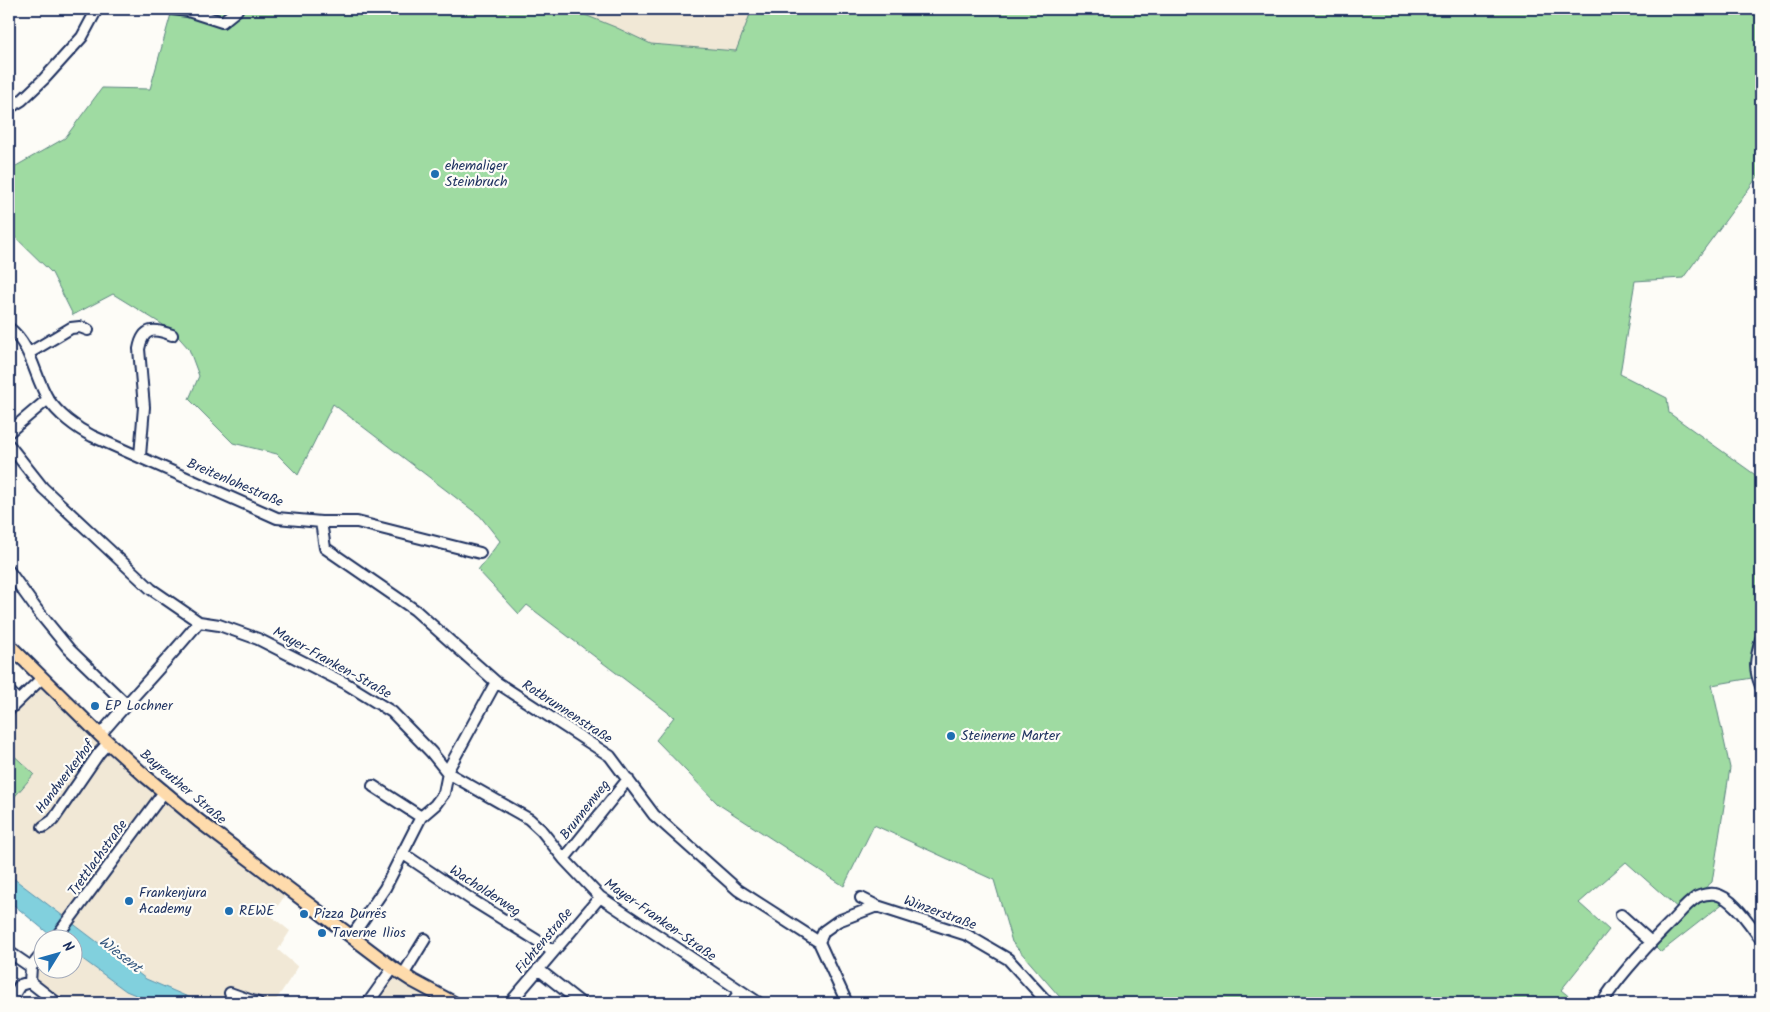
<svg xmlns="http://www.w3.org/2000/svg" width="1770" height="1012" font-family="Kalam,sans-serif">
	<rect width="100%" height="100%" fill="#fdfcf7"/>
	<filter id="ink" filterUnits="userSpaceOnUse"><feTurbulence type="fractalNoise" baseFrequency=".02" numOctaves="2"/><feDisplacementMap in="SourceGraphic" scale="10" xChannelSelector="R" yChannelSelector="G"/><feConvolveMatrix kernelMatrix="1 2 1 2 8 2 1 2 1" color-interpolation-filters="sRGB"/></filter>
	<g filter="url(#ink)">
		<!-- built -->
		<path fill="#f1e8d6" d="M570,9H799L737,51L651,44L615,27Z
			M43,679L286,894L271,916L290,931L278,950L298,967L274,1003H202L146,979L9,875V804L34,774L9,751V719Z
			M73,952L126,991L155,1003H58L32,985L34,967L42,954V970H72Z
			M384,969L449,1003H360Z"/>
		<!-- green -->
		<path fill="#9fdba2" stroke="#5d8580" d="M246,9H570L615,27L651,44L736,51L752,9H1761V172L1683,278L1635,281L1620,374L1667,398L1669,413L1761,479V651L1752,678L1712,685L1730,768L1712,882L1680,910L1626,862L1579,903L1609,930L1561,990L1576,1002V1003H1065L1012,942L994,880L874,825L844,886L718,804L656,740L674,717L527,605L519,614L478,570L500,541L480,516L333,404L298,475L277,454L233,443L189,399L199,376L189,349L173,331L113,294L73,315L52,273L9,231V170L65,138L102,88L150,89L171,14Z
			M9,751L34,774L11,801L9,799Z
			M1709,897L1726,901L1661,952L1654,945L1693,904Z"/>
		<!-- water -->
		<path fill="#81d0dd" stroke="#5890aa" d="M9,875L146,979L202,1003H155L126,991L73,952L72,940L55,939L9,901Z"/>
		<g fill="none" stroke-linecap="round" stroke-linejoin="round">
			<!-- minor casing -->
			<g stroke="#1b2f5e" stroke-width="14">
				<path id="minor" d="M172,9L188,11L222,22L237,10
					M9,108L22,100L44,79L82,37L97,9
					M9,328C32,346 34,376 48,399C58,414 76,428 92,436L277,518L321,522H357L480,553
					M29,353L71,328L80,327L88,330
					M9,432L48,399
					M9,445L43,488L151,589L199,622L219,625L258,639L345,683L392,712L431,752L448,773L529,819L541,830L564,859L600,897L759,1003
					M140,456L144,407L139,349C143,327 154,328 172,335
					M321,522L325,548L415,610L496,682L610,756L654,815L738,890L819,942L847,1003
					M9,571L37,610L69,649L126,704
					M1761,639C1756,658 1753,667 1761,686
					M9,691L18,701
					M9,710L42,678
					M100,735C132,697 167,661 199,622
					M373,786L421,817
					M43,827L53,820L99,753L108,743
					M402,853L472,900L554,951
					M564,859L628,779
					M861,898L877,906L967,935L1008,959L1048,1003
					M1621,915L1651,942
					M352,936L385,888L421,817L435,805L444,793L449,768L496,682
					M54,940L164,792
					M819,942L824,931L838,921L877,906
					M9,952L31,967
					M538,969L581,1003
					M403,975L425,939
					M30,982L57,1003
					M230,993L258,1003
					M9,1003L20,985L30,982L31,967L42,954
					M368,1003L393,968
					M510,1003L600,897
					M732,1003L740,991
					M1602,1003C1619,975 1646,947 1669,924C1678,915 1686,904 1697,897C1701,895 1710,893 1715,894C1733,897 1750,925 1761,939"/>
			</g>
			<!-- major casing -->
			<g stroke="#1b2f5e" stroke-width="16">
				<path id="major" d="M9,645L100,735L145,776L199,821L393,968L413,981L454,1003"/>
			</g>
			<!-- minor -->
			<use href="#minor" stroke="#fdfcf7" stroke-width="10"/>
			<!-- major -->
			<use href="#major" stroke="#fedbac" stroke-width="12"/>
		</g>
	</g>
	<!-- markers -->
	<g fill="#1f6fb2" stroke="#fdfcf7" stroke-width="2">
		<circle cx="435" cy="174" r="5"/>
		<circle cx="95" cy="706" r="5"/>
		<circle cx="951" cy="736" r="5"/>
		<circle cx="129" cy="901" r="5"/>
		<circle cx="229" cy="911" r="5"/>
		<circle cx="304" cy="914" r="5"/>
		<circle cx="322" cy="933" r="5"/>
	</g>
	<g text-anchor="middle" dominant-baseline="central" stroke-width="4.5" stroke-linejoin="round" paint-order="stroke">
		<!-- poi labels -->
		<g font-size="14" fill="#1b2f5e" stroke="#fdfcf7" text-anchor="start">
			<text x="445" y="166">ehemaliger<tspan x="445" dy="16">Steinbruch</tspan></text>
			<text x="105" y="706">EP Lochner</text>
			<text x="961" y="736">Steinerne Marter</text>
			<text x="139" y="893">Frankenjura<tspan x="139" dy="16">Academy</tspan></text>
			<text x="239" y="911">REWE</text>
			<text x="314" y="914">Pizza Durrës</text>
			<text x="332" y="933">Taverne Ilios</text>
		</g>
		<!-- street labels -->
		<g font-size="14" fill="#1b2f5e" stroke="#fdfcf7">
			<text transform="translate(235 483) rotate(23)">Breitenlohestraße</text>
			<text transform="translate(332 663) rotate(29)">Mayer-Franken-Straße</text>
			<text transform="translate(567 712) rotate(33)">Rotbrunnenstraße</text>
			<text transform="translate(65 777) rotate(-53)">Handwerkerhof</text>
			<text transform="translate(183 787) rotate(40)">Bayreuther Straße</text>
			<text transform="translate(585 810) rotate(-52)">Brunnenweg</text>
			<text transform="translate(98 858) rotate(-54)">Trettlachstraße</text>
			<text transform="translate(485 891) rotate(33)">Wacholderweg</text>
			<text transform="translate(940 913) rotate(20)">Winzerstraße</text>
			<text transform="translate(660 920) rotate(35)">Mayer-Franken-Straße</text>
			<text transform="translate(544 941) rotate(-50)">Fichtenstraße</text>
		</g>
		<!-- water labels -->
		<g font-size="15" font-style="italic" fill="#34577e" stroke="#fdfcf7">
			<text transform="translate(120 955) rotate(38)">Wiesent</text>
		</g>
	</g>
	<!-- margin -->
	<rect width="1770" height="1012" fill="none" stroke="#fdfcf7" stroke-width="30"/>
	<rect x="15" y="15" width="1740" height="982" fill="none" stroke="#1b2f5e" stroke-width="2" filter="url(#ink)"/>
	<!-- north arrow -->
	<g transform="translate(58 954) rotate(53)"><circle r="24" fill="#fdfcf7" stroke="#a3aaba"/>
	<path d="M0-4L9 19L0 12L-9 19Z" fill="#1f6fb2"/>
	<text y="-8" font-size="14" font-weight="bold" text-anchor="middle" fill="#1b2f5e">N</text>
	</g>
</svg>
